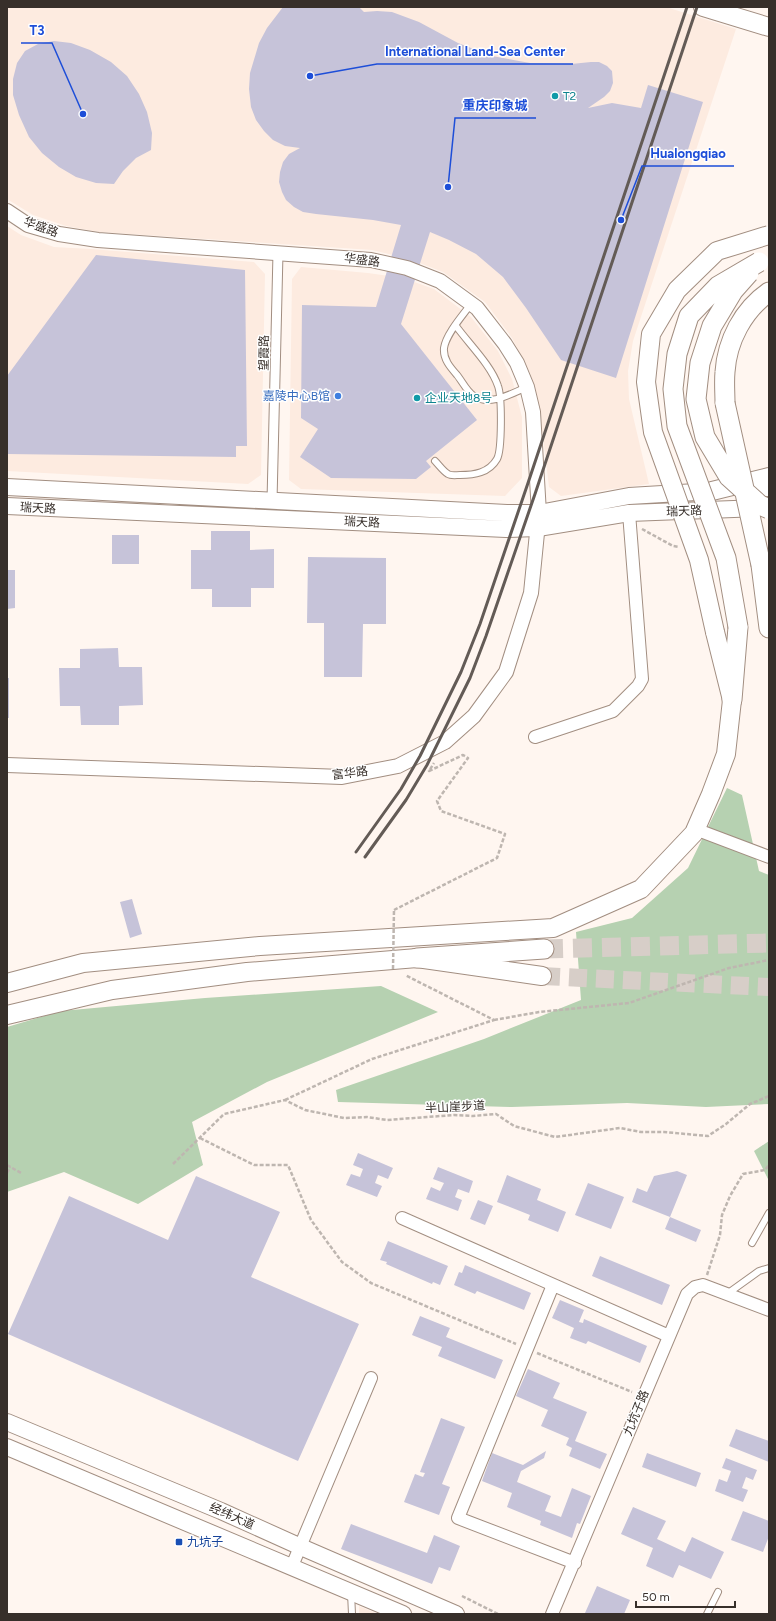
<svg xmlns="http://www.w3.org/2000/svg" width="776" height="1621" font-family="Figtree,'Noto Sans SC',sans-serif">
	<rect width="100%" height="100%" fill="#fff6f0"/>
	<!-- built -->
	<path fill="#fdebe0" d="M9,7H666L736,29L633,341L628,371L629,399L649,484L561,496L549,487L540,413L530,373L512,338L485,302L443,272L409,259L372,250L99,232L66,226L33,215L7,199V10Z
		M7,226L21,235L54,247L91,249L254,262L265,274L261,475L248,484L7,471Z
		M301,267L368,273L403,278L434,289L471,317L498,351L512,379L522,417V478L505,496L301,489L289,480L292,279Z
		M359,1606L378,1614H359Z"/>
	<!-- forest -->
	<path fill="#b6d1b1" d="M727,788L742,795L759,871L769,875V1104L706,1107L627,1103L512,1107L338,1102L336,1090L484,1039L581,1000L576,932L632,918L688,868Z
		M381,986L438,1012L267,1082L192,1122L203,1165L138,1204L64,1172L7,1192V1027L61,1011L205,998Z
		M769,1141V1181L754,1151Z"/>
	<!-- building -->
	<path fill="#c6c3d9" d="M283,7H359L364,12L377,11L392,12L419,22L458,43L492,56L530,63L571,64L591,62H599L607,66L612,71L613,83L610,91L604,97L588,108L612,103L641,108L648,85L703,102L616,378L561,360L526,308L503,277L476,254L449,240L430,232L401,324L477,420L426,461L431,467L416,479L331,478L300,457L318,429L301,418L302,305L376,307L401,225L373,220L316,214L303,212L294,207L286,200L282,192L279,182L280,172L283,162L289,154L300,148L285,146L273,140L264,131L256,120L251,107L249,89L250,73L259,43L267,28Z
		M54,41L71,43L90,50L111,62L127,76L139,94L147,112L152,133L151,150L136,158L123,171L114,184L96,183L76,177L59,167L42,153L29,137L19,115L13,95V79L17,63L25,51L38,44Z
		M96,255L245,270L247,446H236V457L7,454V376Z
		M211,531H250V550L274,549V588H251V607H212V589H191V550H211Z
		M112,535H139V564H112Z
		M308,557L386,558V624H363L362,677H324V623H307Z
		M7,570H15V608L7,609Z
		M118,648L119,667H142L143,705L119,706V725H81L80,706H60L59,668H80V649Z
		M7,678H9V718H7Z
		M132,899L142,934L130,938L120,902Z
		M358,1153L393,1168L388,1179L378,1175L375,1183L382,1186L377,1197L346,1185L351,1174L360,1177L363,1169L353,1165Z
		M438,1167L473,1181L469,1193L458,1189L455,1197L462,1200L458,1211L426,1199L431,1187L440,1191L444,1183L433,1179Z
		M677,1171L687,1175L670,1217L632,1202L637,1188L647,1192L654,1176Z
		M507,1175L541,1189L537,1200L566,1212L558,1232L528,1220L530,1215L497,1202Z
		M196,1176L280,1212L251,1277L359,1324L298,1461L8,1334L69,1196L168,1240Z
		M588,1183L624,1197L611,1229L575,1215Z
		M478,1200L493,1206L485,1225L470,1219Z
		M670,1217L701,1230L696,1242L665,1229Z
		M388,1241L448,1266L440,1285L433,1282L432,1284L386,1264L387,1262L380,1260Z
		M600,1256L670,1285L662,1305L592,1276Z
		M465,1265L531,1293L524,1310L477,1291L475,1294L454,1285L459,1272L462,1273Z
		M560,1300L584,1310L579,1322L583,1323L584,1319L647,1346L640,1363L588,1341L586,1344L570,1338L574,1328L552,1318Z
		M420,1316L450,1328L446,1337L503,1360L495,1379L438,1356L442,1347L412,1335Z
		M528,1369L560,1383L553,1398L587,1412L575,1441L607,1454L600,1469L569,1456L572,1448L566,1445L569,1438L541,1426L548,1410L516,1396Z
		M441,1418L465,1427L442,1484L450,1487L439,1515L404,1502L415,1474L423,1477L425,1473L420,1472Z
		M736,1429L769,1441V1462L729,1446Z
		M546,1451L544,1458L521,1471L517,1482L551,1496L545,1511L561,1517L572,1488L591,1496L580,1524L577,1523L572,1538L540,1525L541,1521L507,1507L512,1493L482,1481L492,1453L523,1465Z
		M647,1453L701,1473L696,1487L642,1467Z
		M726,1458L757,1470L753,1480L746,1477L742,1488L748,1490L743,1502L715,1491L719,1479L727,1482L731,1471L722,1468Z
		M633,1507L666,1521L657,1539L685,1552L692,1537L724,1552L711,1579L679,1565L673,1578L646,1566L653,1548L621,1534Z
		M743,1511L769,1521V1536L763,1552L731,1540Z
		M351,1524L427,1553L434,1535L460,1546L450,1571L439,1567L432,1584L341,1549Z
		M597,1586L630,1600L624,1614L585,1613Z"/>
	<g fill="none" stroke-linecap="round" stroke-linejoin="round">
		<!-- primary-tunnel -->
		<path stroke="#d7cec8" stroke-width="18" stroke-dasharray="18 9" stroke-linecap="butt" d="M542,976L769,987"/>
		<!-- trunk-tunnel -->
		<path stroke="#d7cec8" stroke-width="19" stroke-dasharray="19 10" stroke-linecap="butt" d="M544,949L769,943"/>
		<!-- service casing -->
		<g stroke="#a28e81" stroke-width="8">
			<path id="service" d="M471,304C463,315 446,334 444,348C443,359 450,367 457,375C462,381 467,392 474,396C490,407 512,393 527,387
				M435,461C439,465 443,471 448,474C451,476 456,475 460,475C474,475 489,473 497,459C502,450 502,397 498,386C491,365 469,344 456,326
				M752,1243L769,1213
				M727,1294L759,1271L769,1268
				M351,1593L352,1614
				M707,1614L718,1592"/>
		</g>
		<!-- pedestrian casing -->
		<g stroke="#a28e81" stroke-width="11">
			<path id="pedestrian" d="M272,501L278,253"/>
		</g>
		<!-- minor casing -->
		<g stroke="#a28e81" stroke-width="14">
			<path id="minor" d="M535,737L613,711L638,686L642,679L629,513
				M695,829L769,857
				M402,1218L669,1336
				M553,1285L458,1518L575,1563
				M292,1566L371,1378
				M552,1614L687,1294L695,1287L703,1285L769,1310"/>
		</g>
		<!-- tertiary casing -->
		<g stroke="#a28e81" stroke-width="16">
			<path id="tertiary" d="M7,211L28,225L59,234L98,240L371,260L407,268L440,281L477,308L505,344L517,363L527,387L533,412L539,513L531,593L506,672L474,716L445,742L398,766L342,777L7,765"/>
		</g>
		<!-- secondary casing -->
		<g stroke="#a28e81" stroke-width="18">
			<path id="secondary" d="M7,487L507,513H539L629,496L713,491
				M742,489L769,488
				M7,506L506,529L538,528L629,513L760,508
				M7,1422L221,1511L301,1547L456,1614
				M7,1447L403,1614"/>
		</g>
		<!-- primary casing -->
		<g stroke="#a28e81" stroke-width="20">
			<path id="primary" d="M703,7L769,27
				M712,491L769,477
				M7,983L83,963L260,946L553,928L641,889L694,833L711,794L726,754L732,700L715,632
				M7,1015L112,990L247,972L417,958L542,976"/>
		</g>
		<!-- trunk casing -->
		<g stroke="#a28e81" stroke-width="21">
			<path id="trunk" d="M725,403C725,393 724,382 725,372C727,341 743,310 769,292
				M761,565L769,628
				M732,700L738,627
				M417,958L544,949"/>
		</g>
		<!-- path -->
		<path stroke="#beb6b0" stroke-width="2.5" stroke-dasharray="4 2" stroke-linecap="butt" d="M642,529L673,546L679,547
			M394,910L497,858L505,834L441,811L437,801L468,758L463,755L429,771L434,763
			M494,1020L539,1012L629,1003L729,968L769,960
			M285,1100L372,1059L494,1020L405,975
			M200,1138L254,1165H288L311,1220L342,1262L371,1283L516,1344
			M173,1164L224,1114L285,1100L305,1110L344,1118L367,1117L387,1120L454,1115L473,1116L496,1114L514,1126L555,1137L620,1128L641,1132H664L708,1136L726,1124L750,1104L769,1096
			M7,1165L21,1173
			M7,1173L10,1167
			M707,1275L720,1235L722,1215L730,1196L743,1174L765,1170L769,1165
			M537,1353L632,1392
			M462,1596L498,1614"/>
		<!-- service -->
		<use href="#service" stroke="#fff" stroke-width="6"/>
		<!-- pedestrian -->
		<use href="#pedestrian" stroke="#fff" stroke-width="9"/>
		<!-- minor -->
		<use href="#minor" stroke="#fff" stroke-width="12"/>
		<!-- tertiary -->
		<use href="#tertiary" stroke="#fff" stroke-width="14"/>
		<!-- secondary -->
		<use href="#secondary" stroke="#fff" stroke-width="16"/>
		<!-- primary -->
		<use href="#primary" stroke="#fff" stroke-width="18"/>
		<!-- trunk -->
		<use href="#trunk" stroke="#fff" stroke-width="19"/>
		<!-- rail -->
		<path stroke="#635b56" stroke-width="3" d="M356,852L401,789L420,756L461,672L480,624L528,483L687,7
			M365,857L406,800L427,765L470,678L486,636L535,494L697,7"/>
		<!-- primary-bridge casing -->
		<g stroke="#a28e81" stroke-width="20" stroke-linecap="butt">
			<path id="primary-bridge" d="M715,632L699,560L653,432L646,382L651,334L677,290L717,251L769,235"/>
		</g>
		<!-- trunk-bridge casing -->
		<g stroke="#a28e81" stroke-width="21" stroke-linecap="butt">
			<path id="trunk-bridge" d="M749,273L733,291L712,326L700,363L696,399L705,437L729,477L760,505L769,509
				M725,403L761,565
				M738,627L726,558L677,426L673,389L677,354L689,316L718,286L759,262"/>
		</g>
		<!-- path-bridge -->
		<path stroke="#beb6b0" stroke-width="2.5" stroke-dasharray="4 2" stroke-linecap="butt" d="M393,969L394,910"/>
		<!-- primary-bridge -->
		<use href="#primary-bridge" stroke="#fff" stroke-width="18"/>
		<!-- trunk-bridge -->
		<use href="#trunk-bridge" stroke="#fff" stroke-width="19"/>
	</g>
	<!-- markers -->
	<g fill="#0f9aa8" stroke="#fff" stroke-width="1.5">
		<circle cx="555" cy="96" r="4"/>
		<circle cx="417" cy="398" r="4"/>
	</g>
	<circle fill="#3f7fe0" stroke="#fff" stroke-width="1.5" cx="338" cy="396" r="4"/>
	<rect fill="#1a4fb4" stroke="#fff" stroke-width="1.5" x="175" y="1538" width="8" height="8" rx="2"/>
	<g text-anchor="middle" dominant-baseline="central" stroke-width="3" stroke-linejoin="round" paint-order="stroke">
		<!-- culture labels -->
		<g font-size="12" fill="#0d838f" stroke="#fff" text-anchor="start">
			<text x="563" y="96">T2</text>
			<text x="425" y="398">企业天地8号</text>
		</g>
		<!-- street labels -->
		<g font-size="12" fill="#372f2a" stroke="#fff">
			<text transform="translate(41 227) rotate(20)">华盛路</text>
			<text transform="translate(362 260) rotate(7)">华盛路</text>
			<text transform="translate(264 353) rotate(-89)">望霞路</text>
			<text transform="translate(38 508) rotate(3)">瑞天路</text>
			<text transform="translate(684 511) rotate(-2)">瑞天路</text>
			<text transform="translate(362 522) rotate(3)">瑞天路</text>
			<text transform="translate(350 773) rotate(-7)">富华路</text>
			<text transform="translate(455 1107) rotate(-3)">半山崖步道</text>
			<text transform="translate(636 1413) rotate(-68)">九坑子路</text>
			<text transform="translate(232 1516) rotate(24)">经纬大道</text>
		</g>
		<!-- shop labels -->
		<g font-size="12" fill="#366cbe" stroke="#fff" text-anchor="end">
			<text x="330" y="396">嘉陵中心B馆</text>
		</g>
		<!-- transit labels -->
		<g font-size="12" fill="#164399" stroke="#fff" text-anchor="start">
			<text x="187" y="1542">九坑子</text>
		</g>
	</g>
	<!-- callouts -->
	<path fill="none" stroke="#1d4ed8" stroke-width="1.5" d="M83 114L52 43H21M310 76L377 64H573M448 187L455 118H536M621 220L642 166H734"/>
	<g fill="#1d4ed8" stroke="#fff" stroke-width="1.5">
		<circle cx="83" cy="114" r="4"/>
		<circle cx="310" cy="76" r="4"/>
		<circle cx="448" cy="187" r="4"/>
		<circle cx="621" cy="220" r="4"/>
	</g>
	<g font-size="13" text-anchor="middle" font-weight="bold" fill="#1d4ed8" stroke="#fff" stroke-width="3" stroke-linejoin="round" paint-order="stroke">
		<text x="37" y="35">T3</text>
		<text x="475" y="56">International Land-Sea Center</text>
		<text x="495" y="110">重庆印象城</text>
		<text x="688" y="158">Hualongqiao</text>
	</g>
	<!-- border -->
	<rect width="776" height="1621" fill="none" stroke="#372f2a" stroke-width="16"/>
	<!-- scale -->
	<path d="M636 1601v6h99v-6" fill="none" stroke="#372f2a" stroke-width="2"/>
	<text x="642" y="1601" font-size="12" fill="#372f2a" stroke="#ffffff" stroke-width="3" paint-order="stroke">50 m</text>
</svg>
